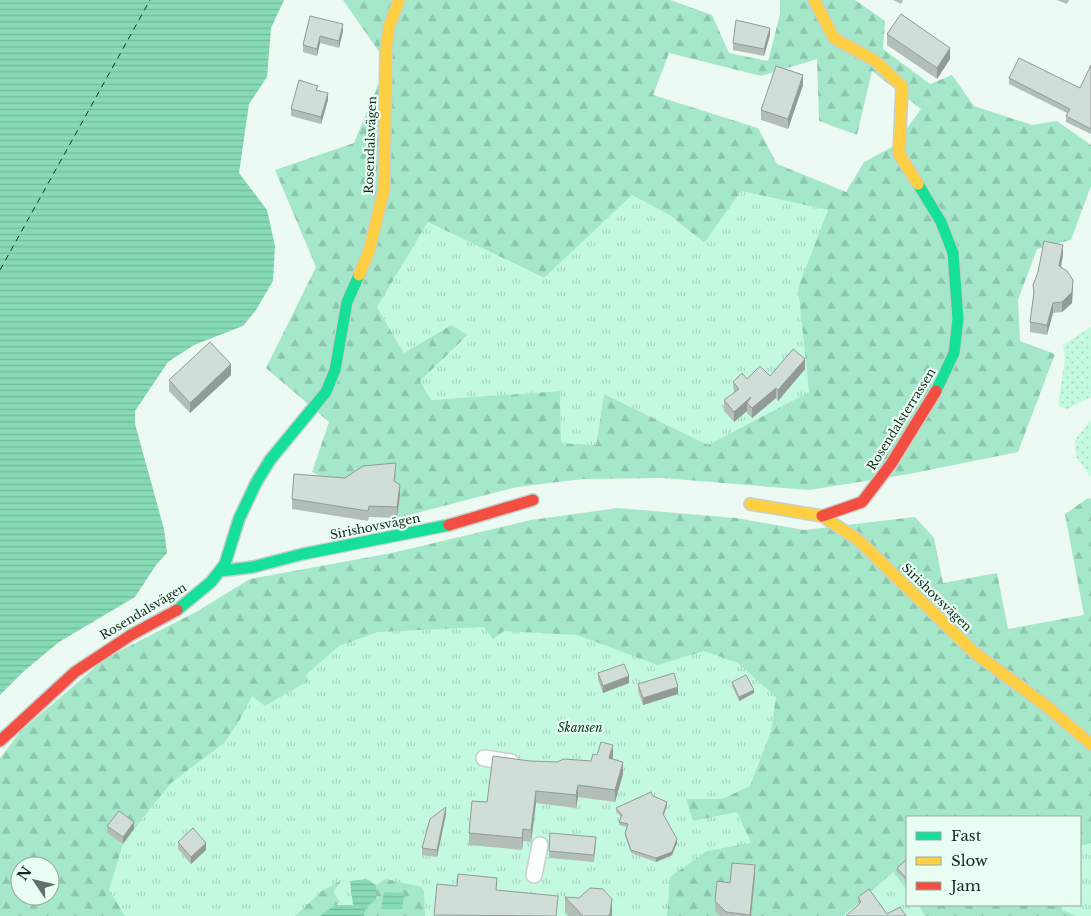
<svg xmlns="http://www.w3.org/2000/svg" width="1091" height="916" font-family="'Libre Baskerville',serif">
	<defs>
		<pattern id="grass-tufts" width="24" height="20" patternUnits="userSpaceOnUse" patternTransform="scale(1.25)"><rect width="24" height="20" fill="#c3fadf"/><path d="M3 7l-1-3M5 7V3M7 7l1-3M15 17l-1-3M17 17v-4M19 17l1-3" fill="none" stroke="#a7d6bf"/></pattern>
		<pattern id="forest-firs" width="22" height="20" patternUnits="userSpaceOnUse" patternTransform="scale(1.25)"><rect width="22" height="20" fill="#a4e8c9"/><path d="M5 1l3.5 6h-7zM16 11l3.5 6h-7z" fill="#8cc7ac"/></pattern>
		<pattern id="garden-dots" width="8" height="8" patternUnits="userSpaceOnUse" patternTransform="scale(1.25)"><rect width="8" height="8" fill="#c3fadf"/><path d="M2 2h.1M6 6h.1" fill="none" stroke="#a7d6bf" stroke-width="1.8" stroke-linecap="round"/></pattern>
		<pattern id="water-rules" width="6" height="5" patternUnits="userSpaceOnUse" patternTransform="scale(1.25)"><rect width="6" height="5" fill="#86dab4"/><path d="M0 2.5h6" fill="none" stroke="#73bb9a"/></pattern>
	</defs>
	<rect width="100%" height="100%" fill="#edf9f3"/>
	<!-- grass -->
	<path fill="url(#grass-tufts)" fill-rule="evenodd" d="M741,191L828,210L798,289L809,392L708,445L604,394L596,445L561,443L560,391L431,400L420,381L468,336L450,325L404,353L377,306L428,222L543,278L632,195L671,216L703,243Z
		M569,534L1091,765V916H18L50,896V866L77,766ZM907,817H1080V905H907Z"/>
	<!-- forest -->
	<path fill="url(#forest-firs)" fill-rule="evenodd" d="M343,0H670L712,15L729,53L768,61L780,14V0H855L885,21L883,49L930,84L952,75L974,106L1032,125L1057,121L1091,145V186L1071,240L1037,249L1018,300L1020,341L1055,354L1018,452L909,474L809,490L662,478L583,479L517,487L397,518L400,495L345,489L312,472L329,422L266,368L316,267L275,170L354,143L387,63ZM669,53L761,76L817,59L819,121L857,135L872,71L921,109L894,146L864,162L846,192L777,164L758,128L653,95ZM741,191L828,210L798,288L809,392L708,445L604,394L596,445L561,443L560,391L431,400L420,381L468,335L451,325L404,353L377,307L428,222L544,278L632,195L671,216L704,243Z
		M1088,498L1091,499V843L1080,846V817H907V890L893,872L843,916H667L670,877L707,851L751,843L737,812L693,821L686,799H722L750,786L771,731L776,697L738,663L704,651L658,665L577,635L504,631L493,639L484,627L378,632L339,646L306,675L308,681L265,706L252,696L238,723L224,743L171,783L134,829L119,818L107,833L123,844L109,890L125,916H0V758L21,731L106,658L196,612L250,579L392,553L531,520L618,508L736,518L804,530L915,517L934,538L943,583L997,573L1008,629L1084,615L1065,514ZM20,866H50V896H20Z
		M386,879L421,887L424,891L425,916H364L366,907L376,900V885Z
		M342,880L333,892L340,902L320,916H295L322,891Z
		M919,905H1061L1062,910L1076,916H925Z"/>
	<!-- garden -->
	<path fill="url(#garden-dots)" d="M1091,327V397L1067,409L1058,406L1065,358L1063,345Z
		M1091,420V477L1076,457L1075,440Z"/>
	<!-- water -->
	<path fill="url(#water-rules)" d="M0,0H284L271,28L267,77L249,104L239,173L267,210L275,246L273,281L256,310L243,326L194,345L168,362L135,411V424L164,529L167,553L156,565L135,597L59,642L23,672L0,695Z
		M366,879L376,885V900L366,907L364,916H320L335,905H353L350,881Z
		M384,892L405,893L402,909H381Z"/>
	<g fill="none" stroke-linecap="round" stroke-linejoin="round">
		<!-- ferry -->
		<path stroke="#073a27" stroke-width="1" stroke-dasharray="6 5" stroke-linecap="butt" d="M0,270L150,0"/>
		<!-- street casing -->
		<g stroke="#c5d1cb" stroke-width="18">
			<path id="street" d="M484,758L511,762
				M534,875L540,845"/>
		</g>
		<!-- fast casing -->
		<g stroke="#c5d1cb" stroke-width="14">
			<path id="fast" d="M918,184L941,222L953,253L958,319L954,353L936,391
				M220,571L253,567L303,554L449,525
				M177,610L211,582L225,564L239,519L256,483L270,460L326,392L335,370L347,302L359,275"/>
		</g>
		<!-- slow casing -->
		<g stroke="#c5d1cb" stroke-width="14">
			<path id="slow" d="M814,0L834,38L874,60L902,86L899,154L918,184
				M359,275L369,251L384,189L386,49L389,27L399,0
				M750,504L822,516L857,539L975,653L1045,705L1091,744"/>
		</g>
		<!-- jam casing -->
		<g stroke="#c5d1cb" stroke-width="14">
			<path id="jam" d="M822,516L862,502L891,464L936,391
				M449,525L533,500
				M0,741L75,672L131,635L177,610"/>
		</g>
		<!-- street -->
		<use href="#street" stroke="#fcfefd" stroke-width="15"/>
		<!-- fast -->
		<use href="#fast" stroke="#16e098" stroke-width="11"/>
		<!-- slow -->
		<use href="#slow" stroke="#ffcf43" stroke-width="11"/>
		<!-- jam -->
		<use href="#jam" stroke="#f24e42" stroke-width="11"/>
	</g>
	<!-- wall -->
	<path fill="#b4beb9" d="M893,0H903L901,4Z
		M1057,0H1069L1067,4Z
		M310,16L343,31L339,48L320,43L317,56L303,52V45Z
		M887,34L950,59L937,79L887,45Z
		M770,35L764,56L733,50V43Z
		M1091,65V134L1066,122V116L1067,113L1009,84V78L1080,88Z
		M803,85L788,129L761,120V110Z
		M328,100L321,124L291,116V109Z
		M1063,255L1061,267L1073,290L1072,303L1062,312L1053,313L1047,335L1030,332V322L1033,298V285Z
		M805,369L778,401L776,398L752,418L747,413V411L734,422L724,411V400L734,393L733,382L747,379L770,376Z
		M231,375L190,413L169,391V380Z
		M396,474L395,482L400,495L397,518L369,517L368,521L292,509V499L345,478Z
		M598,673L629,683L603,693L598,680Z
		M732,682L754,693L739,701L732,686Z
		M638,684L678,694L643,705L638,691Z
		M613,757V759L623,774L615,802L578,797L576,808L536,803L531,842L523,841L522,850L469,845V833L487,802L530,761L557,762L591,761Z
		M653,796L667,805L664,815L677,843L672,855L656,862L631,853L625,836V833L627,827L619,825V822L621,817L616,812V808Z
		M446,814L437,857L422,855V848Z
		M107,826L134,829L123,844L107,833Z
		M178,842L206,850L191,864L178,849Z
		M596,844L594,862L549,858V851Z
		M907,859L906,881L897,872V868Z
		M755,875L751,916H720L715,911V901L730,883Z
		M565,897L579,898L612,899V916H568L565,913Z
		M858,897L887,914L846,916L859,904L858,902Z"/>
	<!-- shaded-wall -->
	<path fill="#929b96" d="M343,24V31L339,48V41Z
		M770,28V35L764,56V49Z
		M320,36V43L317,56V49Z
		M950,48V59L937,79V68Z
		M803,75V85L788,129V119Z
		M328,93V100L321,124V117Z
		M1063,245V255L1059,276V266Z
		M1073,280L1072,303L1062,312V302Z
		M1053,303V313L1047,335V325Z
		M805,359V369L778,401V390Z
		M231,364V375L190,413V403Z
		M776,388V398L752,418V408Z
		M751,397L747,403V411L734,422V412Z
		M400,485V495L397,518V507Z
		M629,676V683L603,693V686Z
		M678,687V694L643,705V698Z
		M754,690V693L739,701V697Z
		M613,745V757L609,771V758Z
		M623,762V774L615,802V790Z
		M578,785V797L576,808V795Z
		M536,791V803L531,842V830Z
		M667,802V805L663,817V814Z
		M446,807V814L437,857V850Z
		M134,822V829L123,844V837Z
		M523,829V841L522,850V838Z
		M677,839V843L672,855L656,862V858Z
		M206,843V850L191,864V857Z
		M755,865V875L751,916H750Z
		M612,899V916H608Z"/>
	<!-- building -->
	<path fill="#d1ddd7" stroke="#929b96" d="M901,14L950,48L937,68L887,34Z
		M310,16L343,24L339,41L320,36L317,49L303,45Z
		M736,20L770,28L764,49L733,43Z
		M1019,58L1080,88L1091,65V129L1066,116L1070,109L1009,78Z
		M776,66L803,75L788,119L761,110Z
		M299,80L318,86L316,90L328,93L321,117L291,109Z
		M1044,241L1063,245L1059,266L1067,271L1073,280L1072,292L1062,302L1053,303L1047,325L1030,322L1034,292L1033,285L1038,272Z
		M210,342L231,364L190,403L169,380Z
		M793,349L805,359L778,390L776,388L752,408L747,403L751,397L734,412L724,400L739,389L733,382L742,373L747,379L760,366L770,376Z
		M396,463L394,481L400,485L397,507L369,506L368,511L292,499L294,474L345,478L363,466Z
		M624,664L629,676L603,686L598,673Z
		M674,673L678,687L643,698L638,684Z
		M746,675L754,690L739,697L732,682Z
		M601,742L613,745L609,758L623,762L615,790L578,785L576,795L536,791L531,830L523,829L522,838L469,833L472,801L487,802L493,756L530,761L557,762L564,759L591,761L593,754L597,755Z
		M651,792L653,796L667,802L663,814L677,839L672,852L656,858L631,850L625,833L628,824L619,822L622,815L616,808Z
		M446,807L437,850L422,848L430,819Z
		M119,811L134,822L123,837L107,826Z
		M193,828L206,843L191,857L178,842Z
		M550,833L596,837L594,855L549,851Z
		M907,859V876L906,878L897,868Z
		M732,863L755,865L750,915L726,912L715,901L717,881L730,883Z
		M458,874L497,878L496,890L558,896L556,916L434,915L437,884L457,886Z
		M590,888L603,889L612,899L610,914L608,916H583L565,897L579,898Z
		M869,889L887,914L900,907L906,916H846L861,902L858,897Z"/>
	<g text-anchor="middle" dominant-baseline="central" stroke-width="4.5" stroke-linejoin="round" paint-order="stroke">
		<!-- street labels -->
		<g font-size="12" fill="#18261e" stroke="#e8fef2">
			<text transform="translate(370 145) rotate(-88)">Rosendalsvägen</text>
			<text transform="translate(901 419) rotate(-58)">Rosendalsterrassen</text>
			<text transform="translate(375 526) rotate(-11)">Sirishovsvägen</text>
			<text transform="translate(937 597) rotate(44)">Sirishovsvägen</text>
			<text transform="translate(143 611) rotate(-31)">Rosendalsvägen</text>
		</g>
		<!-- park labels -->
		<g font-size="12" font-style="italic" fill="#013522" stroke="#e8fef2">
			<text x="580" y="727">Skansen</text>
		</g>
	</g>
	<!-- legend -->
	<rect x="906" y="816" width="175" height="90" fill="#e8fef2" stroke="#95a89d"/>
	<rect x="916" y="832" width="25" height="8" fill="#16e098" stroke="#95a89d"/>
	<text x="951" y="841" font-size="15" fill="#18261e">Fast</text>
	<rect x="916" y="857" width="25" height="8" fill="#ffcf43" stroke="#95a89d"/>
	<text x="951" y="866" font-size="15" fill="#18261e">Slow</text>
	<rect x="916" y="882" width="25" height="8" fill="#f24e42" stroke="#95a89d"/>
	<text x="951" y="891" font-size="15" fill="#18261e">Jam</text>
	<!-- north arrow -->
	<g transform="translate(35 881) rotate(305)"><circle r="24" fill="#e8fef2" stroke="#95a89d"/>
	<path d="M0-4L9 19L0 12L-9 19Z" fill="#637069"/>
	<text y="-8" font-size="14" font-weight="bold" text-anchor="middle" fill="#18261e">N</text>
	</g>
</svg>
